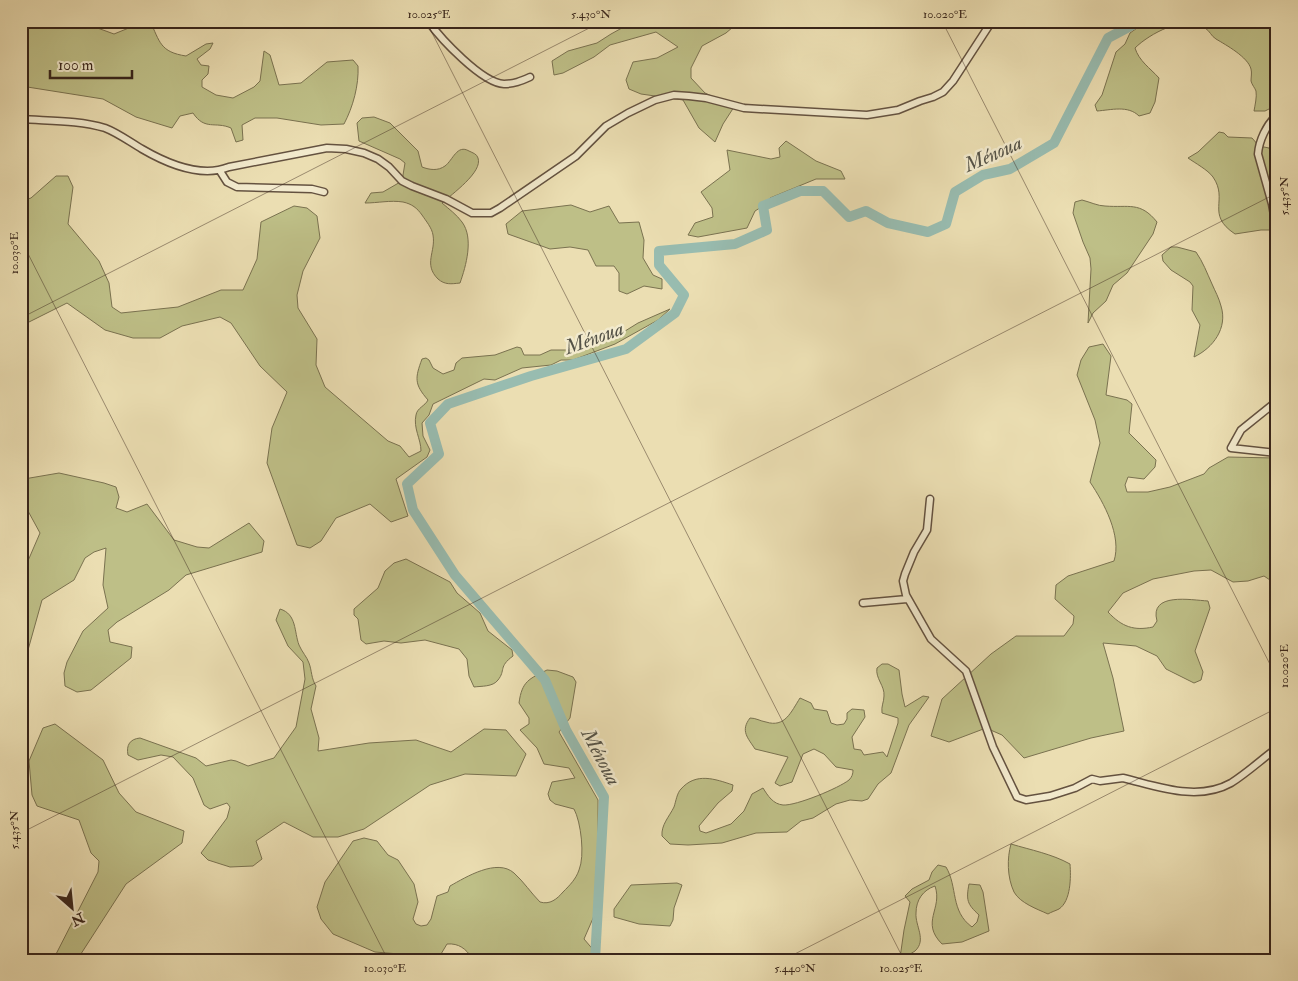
<svg xmlns="http://www.w3.org/2000/svg" width="1298" height="981" font-family="'IM FELL Double Pica',serif">
	<rect width="100%" height="100%" fill="#ebdeb2"/>
	<filter id="stains"><feTurbulence type="fractalNoise" baseFrequency=".004" numOctaves="4"/><feColorMatrix values="0 0 0 0 .2 0 0 0 0 .09 0 0 0 0 .02 0 0 0 .5 -.17"/></filter>
	<radialGradient id="worn" r=".72"><stop offset=".6" stop-color="#630" stop-opacity="0"/><stop offset="1" stop-color="#630" stop-opacity=".3"/></radialGradient>
	<!-- green -->
	<path fill="#bebf87" stroke="#7a7250" d="M21,21H69V26L76,28L92,26L114,34L146,21H150C160,42 160,52 186,56L206,44L213,43L210,49L197,59L201,65L209,66L208,74L202,80V87L216,95L233,98L254,87L260,81L264,51L270,55L279,85L301,83L327,62L353,60L358,66C359,85 353,107 344,124L321,125L277,118H255L242,125L243,140L236,142L231,128C215,121 205,131 193,113L180,116L172,128L136,117L103,99L21,86Z
		M639,21H740L726,33L702,46L691,68V78L705,93L734,107L723,124L715,142L699,128L683,100L641,94L629,89L626,80L633,62L657,58L678,47L656,32L610,45L594,57L563,73L554,75L552,61L568,51L597,43L611,34L631,23Z
		M1147,21H1277V105L1265,111H1254C1255,105 1257,97 1256,91C1255,88 1252,85 1251,81C1251,77 1252,73 1251,69C1248,57 1226,45 1216,39C1211,36 1210,31 1205,28C1185,14 1149,34 1135,48C1139,61 1150,68 1159,78L1155,102L1150,113L1139,116C1128,105 1111,110 1097,111L1095,105L1102,95L1116,52L1125,44L1130,33Z
		M374,117L390,123L418,151L422,167C430,170 438,171 445,166C453,160 457,144 469,151C473,153 477,154 478,158C483,172 452,194 442,203C449,209 457,215 462,222C474,238 466,266 460,283C451,284 445,285 438,279C423,264 436,252 433,235C432,228 426,221 422,215C417,208 412,204 403,202C390,200 378,203 365,203L371,193L383,192L402,181L405,163L400,159L359,141L357,123L362,118Z
		M1219,132L1224,133L1228,137L1252,138L1259,146L1269,148L1273,158L1277,159V230H1261L1235,234C1205,214 1229,200 1213,177C1208,170 1195,163 1188,158L1198,152Z
		M786,141L816,161L841,171L845,179H816L770,198L763,206L755,211L747,228L698,237L688,235L695,223L713,217L712,208L701,192L730,170L727,150L771,159L780,157L779,148Z
		M56,176H68L73,187L68,224L99,261L109,283L112,307L121,313L178,307L221,290H243L257,259L261,222L294,206L307,208L317,216L320,238L303,271L297,295L298,308L317,339L316,365L325,387L388,441L400,446L409,457L421,451C421,439 413,428 416,415C417,408 425,406 428,400C414,384 415,378 422,359L426,358L429,360L433,368L443,374L454,370L456,363L462,358L495,355L517,347L521,348L524,355H540L551,350H571L609,341L638,323L670,309L658,320L615,344L573,360H561L551,365L522,368L495,380L484,379L433,404L429,415L422,423L423,436L430,450L427,457L396,479L408,516L391,522L370,504L336,518L321,541L310,548L297,545L267,463L272,428L287,392L260,366L231,323L220,317L182,326L160,338H133L105,330L67,303L21,326V201L31,198Z
		M1082,200C1090,202 1098,206 1105,206C1129,208 1140,201 1157,222L1153,234L1127,273L1113,285L1106,301L1093,313L1088,323L1091,269L1090,258L1083,242L1073,213L1075,202Z
		M571,205L590,212L609,206L619,223L639,222L644,240L643,258L653,275L662,279V289L644,286L627,294L619,291V273L614,266H596L588,250L570,247L550,249L508,234L506,224L522,211Z
		M1171,247H1177L1196,252C1203,262 1207,273 1212,284C1215,291 1219,298 1221,306C1228,328 1213,348 1194,357L1200,325L1192,310L1193,286L1190,282L1171,270L1163,261L1162,255Z
		M1103,344L1111,356L1106,395L1127,400L1132,404L1129,433L1156,460L1155,467L1144,479L1128,477L1125,485L1127,492H1148L1170,487L1204,474L1209,468L1228,457L1274,458L1277,461V590L1270,580L1264,576L1248,581L1233,582L1211,570L1194,571L1153,579L1123,593L1108,612C1122,627 1134,631 1153,627L1157,621C1149,592 1191,600 1208,601L1210,608L1195,651L1203,672L1201,680L1194,683L1166,669L1157,656L1136,646L1103,643L1113,678L1124,731L1091,738L1024,758L1002,735L986,728L949,742L931,736L942,699L991,654L1016,636H1064L1073,624L1074,616L1055,599L1056,585L1068,576L1114,561C1122,536 1104,503 1090,482L1100,443L1095,420L1077,375L1081,360L1089,347Z
		M59,473L104,483L116,487L119,497L116,508L127,512L147,504L174,540L197,547L209,548L249,523L264,541L262,552L186,575L169,590L117,622L108,630L110,642L132,647L131,658L91,690L77,692L65,686L64,673L67,662L83,631L108,608L103,585L106,548L94,552L85,558L74,580L42,600L21,675V577L40,533L28,511L21,505V478L24,479Z
		M406,559L450,582L457,593L480,613L488,631L512,650L513,656C498,667 506,670 498,680C493,687 481,686 474,687L469,676L467,659L459,649L425,640L401,643L384,641L366,644L361,640L358,619L354,615V609L378,588L385,571L394,563Z
		M280,609C297,614 294,632 299,645C302,652 307,657 309,663C312,671 311,678 316,686L311,709L319,738L318,751L369,743L416,740L451,752L484,729L506,730L526,754L516,776L465,774L430,785L364,829L338,837H313L284,822L256,841L262,859L253,866L230,867L208,860L201,853L227,818L230,807L227,803L210,809L204,805L193,778L173,757L161,755L138,760L128,755C126,745 130,739 140,738L196,758L206,766L231,760L236,761L248,766L274,758L296,727L305,679L303,662L288,646L276,620Z
		M882,664H888L899,670L902,694L905,707L923,696L929,697L909,725L891,773L878,784L868,799L862,801L850,800L836,804L813,818L801,821L787,832L756,833L722,843L688,845L670,844L662,836C661,825 669,817 674,807C676,801 677,793 681,789C696,772 715,779 733,785L732,791L718,803L699,826L700,831L706,833L731,824L744,811L752,794L763,788C768,796 773,804 783,805C796,806 839,788 849,780C852,777 853,774 853,770L836,767L824,754L814,749L803,754L792,782L780,786L775,783L788,757L755,749C748,738 740,731 750,718C756,718 760,721 766,722C785,728 791,712 800,698L811,703L814,709L827,711L831,723L837,725L844,724L847,719V713L852,709L864,710L865,717L852,737L854,749L861,750L864,755L883,752L887,757L898,723V718L882,713C881,706 884,702 884,696C885,686 875,678 877,668Z
		M547,670L557,671L573,677L576,682L570,718L559,732L598,800V862L594,916L584,939L596,953L599,960H471L472,958C466,949 459,943 447,944L441,954L436,957L375,952L333,934L321,919L317,907L325,882L353,841L364,838L377,841L388,855L398,860L414,884L418,902L413,919L416,924L421,926L427,925L431,919L437,896L448,892L450,886C466,877 497,858 514,873C524,882 531,893 540,902C550,905 557,899 563,892C570,885 576,879 579,870C585,856 581,822 574,809L555,804L550,800L548,794L552,782L575,778L569,768L544,764L537,748L520,730L529,724V718L519,703C522,681 529,679 547,670Z
		M55,724L103,760L119,793L136,812L184,831L182,843L126,884L77,960H53L98,872L99,861L91,853L79,820L37,806L32,795L29,761L43,728Z
		M1011,844C1031,850 1052,854 1070,864C1071,877 1071,901 1059,909C1055,911 1051,912 1048,914C1037,909 1020,903 1014,892C1007,877 1007,858 1011,844Z
		M938,865L946,867C958,887 950,911 972,927L977,922L979,915C967,904 966,900 969,884L980,885L983,892L989,931L962,942L942,944C920,922 943,909 935,886C923,890 916,900 916,913C915,926 927,940 915,951C911,954 905,956 900,958L904,930L910,902L905,896L912,889L929,880L932,872Z
		M677,883L682,885L674,908L673,920L670,926L639,924L614,917V909L631,885Z"/>
	<g fill="none" stroke-linecap="round" stroke-linejoin="round">
		<!-- river -->
		<path stroke="#98bcb0" stroke-width="10" d="M595,960L604,797L566,730L545,680L455,575L413,510L407,484L439,454L430,423L448,404L531,376L626,349L675,313L684,295L659,265V251L735,244L767,230L763,206L800,191H823L849,217L866,211L888,223L928,232L946,224L955,192L983,175L1010,169L1054,143L1108,38L1140,21"/>
		<!-- street casing -->
		<g stroke="#645240" stroke-width="9">
			<path id="street" d="M428,21C441,39 482,83 504,84C514,84 521,81 530,77
				M1277,115C1266,125 1259,141 1258,154L1272,204L1277,232
				M21,119C49,121 79,120 105,128C118,133 130,142 142,149C166,163 201,178 229,167L327,148L346,149L364,153L378,159L389,167L402,181L412,186L446,199L472,213H491L500,208L576,156L606,126L628,113L655,100L674,95L689,96L706,98L744,108L867,115L898,110L920,101L933,97L943,92L953,81L992,21
				M220,171L227,182L237,187L312,189L324,192
				M1277,401L1241,430L1231,448L1277,453
				M930,499L927,530L914,552L905,574L903,581L906,595L931,639L966,671L993,747L1017,797L1026,800L1050,796L1075,788L1092,779L1100,781L1123,778C1157,786 1197,802 1231,783C1247,773 1262,759 1277,748
				M863,603L907,599"/>
		</g>
		<!-- street -->
		<use href="#street" stroke="#f2eacd" stroke-width="6"/>
	</g>
	<!-- ticks -->
	<path fill="none" stroke="#37241a" stroke-width="1" stroke-opacity="0.45" d="M426,21L904,960M942,21L1277,678M21,240L388,960M21,318L603,21M21,833L1277,193M783,960L1277,708"/>
	<g text-anchor="middle" dominant-baseline="central" stroke-width="5" stroke-linejoin="round" paint-order="stroke">
		<!-- water labels -->
		<g font-size="20" font-style="italic" fill="#545247" stroke="#f2eacd">
			<text transform="translate(993 154) rotate(-24)">Ménoua</text>
			<text transform="translate(594 338) rotate(-20)">Ménoua</text>
			<text transform="translate(601 757) rotate(62)">Ménoua</text>
		</g>
	</g>
	<!-- margin -->
	<rect width="1298" height="981" fill="none" stroke="#ebdeb2" stroke-width="55"/>
	<!-- north arrow -->
	<g transform="translate(72 908) rotate(153)" stroke="#f2eacd" stroke-width="4" paint-order="stroke">
	<path d="M0-4L9 19L0 12L-9 19Z" fill="#37241a"/>
	<text y="-8" font-size="14" font-weight="bold" text-anchor="middle" fill="#37241a">N</text>
	</g>
	<!-- scale -->
	<path d="M50 70v8h82v-8" fill="none" stroke="#37241a" stroke-width="2.5"/>
	<text x="58" y="70" font-size="15" fill="#37241a" stroke="#f2eacd" stroke-width="4" paint-order="stroke">100 m</text>
	<rect x="28" y="28" width="1242" height="926" fill="none" stroke="#37241a" stroke-width="2"/>
	<g font-size="12" text-anchor="middle" fill="#37241a">
		<text x="429" y="18">10.025°E</text>
		<text x="591" y="18">5.430°N</text>
		<text x="945" y="18">10.020°E</text>
		<text transform="translate(1284 196) rotate(-90)" y="4">5.435°N</text>
		<text transform="translate(14 253) rotate(-90)" y="4">10.030°E</text>
		<text transform="translate(1284 666) rotate(-90)" y="4">10.020°E</text>
		<text transform="translate(14 830) rotate(-90)" y="4">5.435°N</text>
		<text x="385" y="972">10.030°E</text>
		<text x="795" y="972">5.440°N</text>
		<text x="901" y="972">10.025°E</text>
	</g>
	<rect width="100%" height="100%" filter="url(#stains)"/>
	<rect width="100%" height="100%" fill="url(#worn)"/>
</svg>
